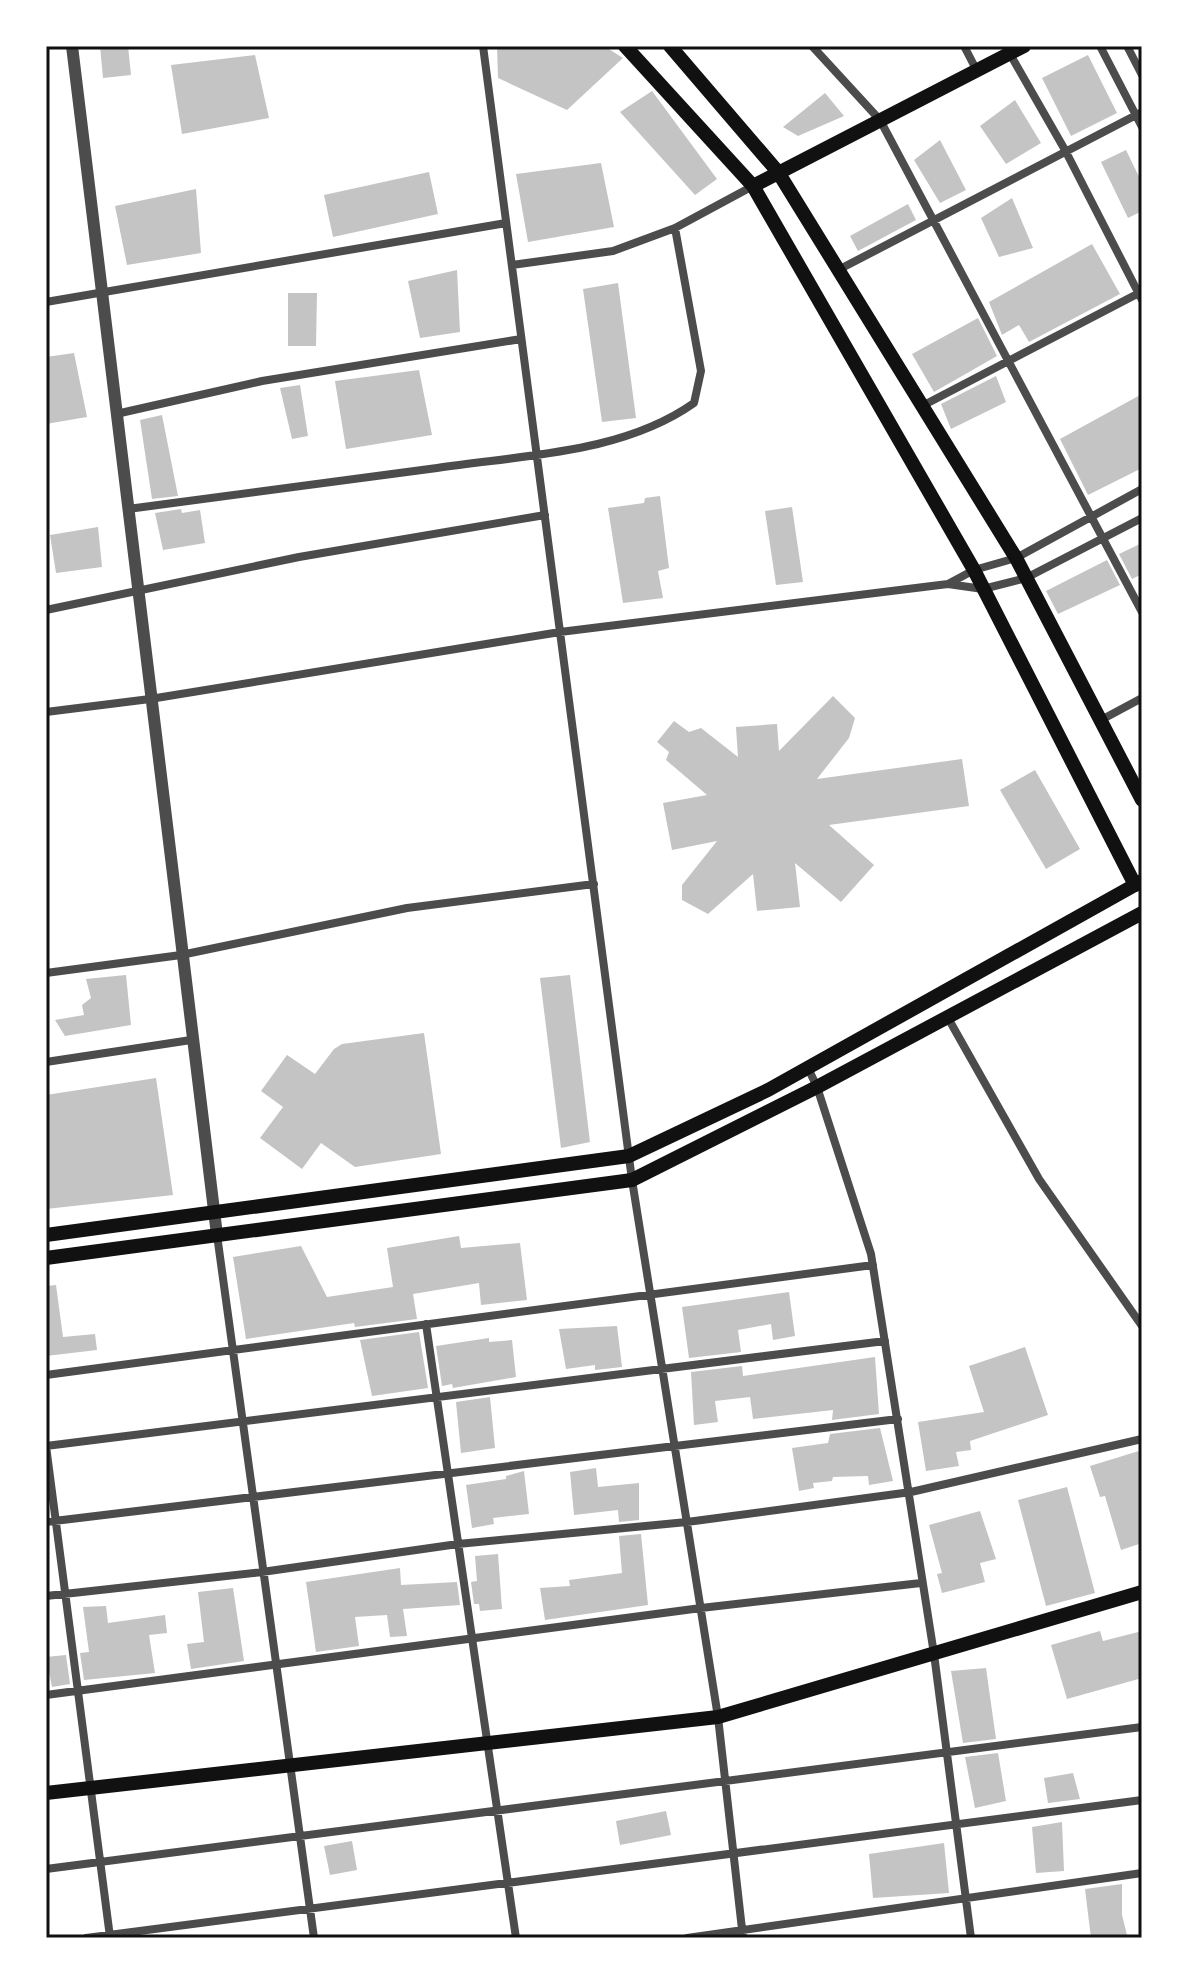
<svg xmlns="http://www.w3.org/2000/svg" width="1188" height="1984" font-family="'IBM Plex Serif',serif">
	<rect width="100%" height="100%" fill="#fff"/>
	<!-- building -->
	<path fill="#c4c4c4" d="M100,46H128L131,75L103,78Z
		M497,46H604L623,58L567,110L498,78Z
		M255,55L269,118L182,134L171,65Z
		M1088,55L1117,113L1071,136L1042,78Z
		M652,91L717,179L695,195L620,112Z
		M825,93L844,116L798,136L783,127Z
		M1015,100L1041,143L1006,164L980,126Z
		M940,140L966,190L940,203L914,160Z
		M1126,150L1142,183V211L1128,218L1101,162Z
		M601,163L614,227L528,242L516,174Z
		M429,172L438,214L333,237L324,195Z
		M196,189L201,253L127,265L115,206Z
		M1012,198L1033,248L999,257L981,218Z
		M908,204L916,220L858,251L850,236Z
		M1092,244L1120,294L1029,342L1019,325L1002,335L989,302Z
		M457,270L460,332L420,338L408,281Z
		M618,283L636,418L602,422L583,289Z
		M288,293H317L316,346H288Z
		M978,318L997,356L934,392L912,354Z
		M74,353L87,417L46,424V357Z
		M419,370L432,435L346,449L335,381Z
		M996,376L1006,402L951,429L941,404Z
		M300,385L308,436L292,439L280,388Z
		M1142,394V468L1088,495L1060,439Z
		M162,415L178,496L152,499L140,420Z
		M660,496L669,568L658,571L663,598L623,603L608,508L644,503L645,498Z
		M792,507L803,582L776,585L765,511Z
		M181,509L182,513L200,510L205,543L163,550L155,513Z
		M98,527L102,567L56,573L50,535Z
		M1142,543V574L1132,579L1119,554Z
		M1107,560L1120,585L1058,614L1046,591Z
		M833,696L855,718L849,738L817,779L962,759L969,806L829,825L874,865L841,902L795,863L800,907L757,911L753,874L708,914L682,900V885L717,841L672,850L663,803L707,795L666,760L669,752L657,742L674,721L689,732L701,728L738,757L736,727L777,724L779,751Z
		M1035,770L1080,849L1046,869L1000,790Z
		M126,975L131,1025L65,1036L55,1020L84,1015L82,1005L91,998L86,979Z
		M570,975L590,1142L561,1148L540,978Z
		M424,1033L441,1154L355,1167L321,1143L302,1169L260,1138L283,1107L261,1091L287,1055L315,1074L334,1049L342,1044Z
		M156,1078L173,1195L46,1209V1095Z
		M459,1236L461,1248L520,1243L527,1300L481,1305L479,1283L413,1294L417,1319L355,1327L354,1323L246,1339L233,1257L301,1246L327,1297L393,1287L387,1248Z
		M56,1285L63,1337L95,1334L97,1350L46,1356V1286Z
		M789,1292L795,1336L773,1340L771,1324L738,1330L741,1352L689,1358L682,1307Z
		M617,1326L622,1367L595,1370V1365L566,1369L559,1329Z
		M419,1332L428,1388L372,1396L360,1340Z
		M489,1338V1342L512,1340L516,1377L453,1388L452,1384L442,1386L436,1346Z
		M1025,1347L1048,1415L970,1441L971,1450L956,1452L959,1466L926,1471L918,1422L984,1412L969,1366Z
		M875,1357L879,1414L832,1420L833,1410L753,1419L750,1397L715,1401L718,1422L694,1425L691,1372L742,1366L743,1376Z
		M490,1397L495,1448L461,1453L456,1402Z
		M880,1428L893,1481L869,1485L868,1476L833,1477L832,1481L813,1483L814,1488L799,1491L792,1448L828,1443L830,1434Z
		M1142,1450V1543L1121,1550L1105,1496L1100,1497L1090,1466Z
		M596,1468L598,1487L639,1483V1520L619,1522L618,1510L574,1515L570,1472Z
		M524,1471L529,1514L493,1518L494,1524L472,1528L466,1485L506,1479V1476Z
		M1067,1487L1095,1593L1046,1606L1018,1500Z
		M980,1511L996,1559L980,1563L985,1582L942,1593L937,1574L942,1573L929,1525Z
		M641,1534L648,1605L545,1620L540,1588L570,1586L569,1580L622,1573L619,1536Z
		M498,1554L502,1609L480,1611L479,1604H474L471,1582L477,1581L475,1556Z
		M400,1568L401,1585L457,1582L460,1605L403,1609L407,1636L390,1637L387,1615L355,1617L359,1646L316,1652L306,1582Z
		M233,1588L244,1661L191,1669L187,1644L204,1642L198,1592Z
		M106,1606L108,1623L165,1615L167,1633L149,1635L155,1673L84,1680L80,1653L89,1652L83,1607Z
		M1100,1631L1103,1641L1142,1631V1678L1067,1699L1051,1645Z
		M66,1655L70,1684L52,1687L46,1657Z
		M986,1668L996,1739L963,1743L951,1671Z
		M998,1753L1006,1801L975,1808L965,1757Z
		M1073,1773L1080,1799L1048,1803L1044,1778Z
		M666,1811L671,1835L620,1845L616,1821Z
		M1062,1822L1064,1871L1036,1873L1032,1827Z
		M352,1841L357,1870L330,1875L324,1846Z
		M944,1843L949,1893L873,1898L869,1854Z
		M1122,1884V1915L1127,1935L1091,1938L1085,1889Z"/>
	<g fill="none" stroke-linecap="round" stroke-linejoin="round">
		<!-- minor -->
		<path stroke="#4c4c4c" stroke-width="8" d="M483,46L632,1180L718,1717L743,1938
			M812,46L880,120L1142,612
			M964,46L977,71
			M1100,46L1142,127
			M1127,46L1142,75
			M1010,54L1065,150L1142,300
			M512,265L613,251L675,228L753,186
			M838,270L1142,112
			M46,302L506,223
			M922,406L1141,292
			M116,414L262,381L521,339
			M1142,489L1016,558L974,570L948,584L983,589L1026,578L1142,518
			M128,509C231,496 334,482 437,468C522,455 622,454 694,403L701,371L675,228
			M46,610L299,557L545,515
			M46,712L150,699L560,632L948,584
			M1101,720L1142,698
			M46,973L181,955L407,908L594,884
			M948,1018L1039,1179L1142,1326
			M46,1062L191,1040
			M808,1068L817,1087L871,1254L934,1654L971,1938
			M217,1235L314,1938
			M426,1324L516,1938
			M46,1375L873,1265
			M46,1446L885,1341
			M46,1446L110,1937
			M46,1522L898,1419
			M46,1596L262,1572L458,1544L687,1522L911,1492L1142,1439
			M46,1695L701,1608L921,1583
			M46,1869L1142,1727
			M86,1938L1142,1800
			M687,1938L1142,1873"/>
		<!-- tertiary -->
		<path stroke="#4c4c4c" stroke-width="12" d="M72,46L217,1235"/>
		<!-- secondary -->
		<path stroke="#111" stroke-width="14" d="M625,46L753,186L974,570L1135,885
			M670,46L778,172L1016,558L1142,800
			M753,186L1024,46
			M46,1793L718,1717L1142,1592"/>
		<!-- primary -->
		<path stroke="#111" stroke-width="14" d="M46,1235L629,1156L768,1090L1142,881
			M46,1258L632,1180L817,1087L1142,913"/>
	</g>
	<!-- border -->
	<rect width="1188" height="1984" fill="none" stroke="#ffffff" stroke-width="96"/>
	<rect x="48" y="48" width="1092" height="1888" fill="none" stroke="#111" stroke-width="3"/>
</svg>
